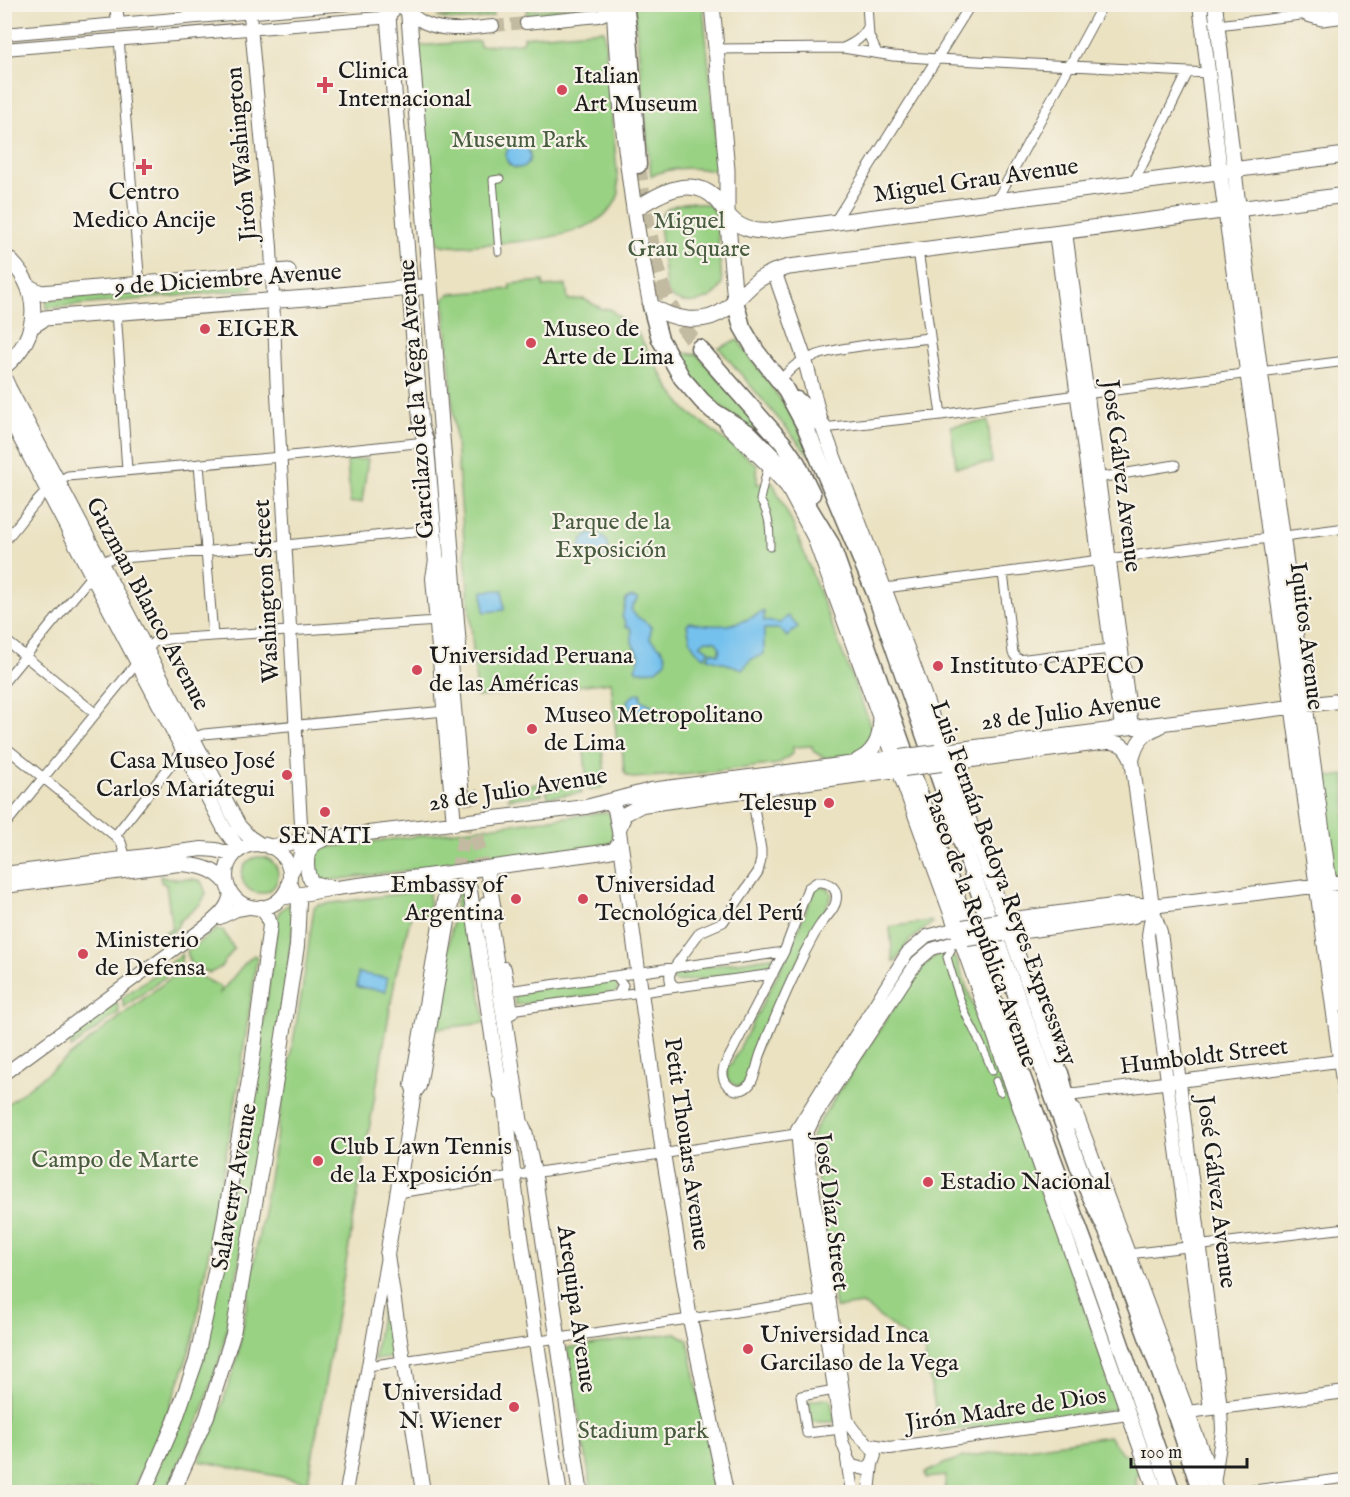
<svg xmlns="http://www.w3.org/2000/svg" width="1350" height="1497" font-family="'IM FELL English',serif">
	<rect width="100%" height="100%" fill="#f7f3e8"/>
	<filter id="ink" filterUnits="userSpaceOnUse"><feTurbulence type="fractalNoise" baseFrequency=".0167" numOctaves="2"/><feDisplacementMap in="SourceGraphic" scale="12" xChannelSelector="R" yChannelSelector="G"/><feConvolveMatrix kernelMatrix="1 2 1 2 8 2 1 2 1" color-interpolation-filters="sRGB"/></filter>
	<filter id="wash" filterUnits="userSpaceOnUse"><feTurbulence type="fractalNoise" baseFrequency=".008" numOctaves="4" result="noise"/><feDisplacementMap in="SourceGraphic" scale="24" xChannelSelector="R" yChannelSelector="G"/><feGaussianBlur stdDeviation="1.35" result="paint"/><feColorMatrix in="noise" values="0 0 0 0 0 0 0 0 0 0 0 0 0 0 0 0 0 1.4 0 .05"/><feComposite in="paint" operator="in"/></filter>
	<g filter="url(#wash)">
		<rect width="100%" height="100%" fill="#ebe2c2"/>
		<!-- green -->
		<path fill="#9ad284" stroke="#5b7750" stroke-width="1.5" d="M634,5H703L719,171C695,167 674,166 651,176Z
			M592,6V12L537,16L527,15V10Z
			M493,12V16C473,19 457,23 437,17Z
			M604,30L619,193C607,238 523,242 486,244C472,245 453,249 439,244L432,235L417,46L479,41L480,46L520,43L523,41V37Z
			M691,202L709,205L716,213L722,283C717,304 674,311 666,289L659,223C661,207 677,204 691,202Z
			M251,280L252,289L47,308L46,300Z
			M543,281L544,287L566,285L568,300L584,299L602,309H610L638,334L671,391L686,410L757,465V484L773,483L794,527L875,737L865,753L824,758L813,751L812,746L793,747V753L778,764L693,774L633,778L626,775L624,771L622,745L617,744L611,682L477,697L444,299L449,294L510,289V284Z
			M738,340L789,411L812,454H808L719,348Z
			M679,353L697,354L789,460L786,463L709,396L690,374Z
			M988,421L992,463L956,467L951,426Z
			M368,459L362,502L350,503L347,460Z
			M602,748L606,783L599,789L588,790L584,751Z
			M1322,772L1331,777L1345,775V875L1337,876L1331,874L1318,775Z
			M541,783L542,795L508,799L513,789Z
			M574,785L578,786L582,793L548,797L546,790Z
			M606,812L610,814L614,840L609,844L326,881H320L316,876L317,854L323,848Z
			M242 875a18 18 0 1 1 36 0a18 18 0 1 1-36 0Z
			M160,876C173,882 187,876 201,881L206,893L201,903L179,922L177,928L167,936L164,933L172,928L166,885L161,882Z
			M818,886L829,889L832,895L749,1069L750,1074L747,1083L738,1087L727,1080V1068L732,1063L788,954L815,889Z
			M427,890L429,892V915L412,912L396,974L308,1482L199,1461L220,1411L237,1359L302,991L314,908L318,905Z
			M458,893H465L485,1023L433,1029Z
			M289,904L295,910L277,1058L227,1328L220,1358L201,1415L166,1492H147L184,1412L256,1074L279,912Z
			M931,921L932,923L909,941L896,961H893L890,927Z
			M216,930H223L234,949L220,968L210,973L200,970L190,964L187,951Z
			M182,954L180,966L124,1007L122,998Z
			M938,954H950L957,961L1121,1409L940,1432L924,1350L862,1304L835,1308L812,1139L815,1128L922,965Z
			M254,955L257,957L240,1075L194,1335C179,1389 156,1440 132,1492H5V1106L182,969L188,970L221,987L220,993L245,963Z
			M778,956L770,970L677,982L672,981V972Z
			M613,980L620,984L615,993L515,1005L514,992Z
			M117,1002L119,1012L71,1048L70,1037Z
			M386,1305L389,1306L397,1357L374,1360L382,1307Z
			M676,1333L688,1340L717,1492H592L567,1348Z
			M830,1398L835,1420L833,1422H812L809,1403L811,1401Z
			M1109,1436L1122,1453L1136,1459L1140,1473L1136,1477L1137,1492H944L946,1476L926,1478L925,1473L946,1463L964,1457Z"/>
		<!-- water -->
		<path fill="#74c1ee" stroke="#486e85" stroke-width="1.5" d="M506 156a12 12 0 1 1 24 0a12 12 0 1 1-24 0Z
			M580 548a14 14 0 1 1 28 0a14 14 0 1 1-28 0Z
			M503,590L504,610L484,612L483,591Z
			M631,596L638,598L631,609C637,621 644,618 651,627L650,639C658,645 666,651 666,661L657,670L637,671L635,668C645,648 635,656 632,642C631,636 633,633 630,627H625L626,623L622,617L626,599Z
			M764,611V621L780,623L788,616L798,627L787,637L780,629H764V654L750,660L743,669L708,658L711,651L718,654C721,650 719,644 715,641L706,640L700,645L709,650L705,657C691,650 690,639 687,625L690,622C720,629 738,626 764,611Z
			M641,693V700L657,708L653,713L649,711L640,716L631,710L627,701L634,695Z
			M358,973L387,978L386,991L357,987Z"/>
	</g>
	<g filter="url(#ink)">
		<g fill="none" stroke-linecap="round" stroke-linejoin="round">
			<!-- tertiary-tunnel -->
			<path stroke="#c2baa1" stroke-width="12" stroke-dasharray="12 6" stroke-linecap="butt" d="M493,26L526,23"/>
			<!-- secondary-tunnel -->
			<path stroke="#c2baa1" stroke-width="14" stroke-dasharray="14 7" stroke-linecap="butt" d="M453,893L466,826"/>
			<!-- primary-tunnel -->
			<path stroke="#c2baa1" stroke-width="15" stroke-dasharray="15 8" stroke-linecap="butt" d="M470,790L483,880"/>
			<!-- motorway-tunnel -->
			<path stroke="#c2baa1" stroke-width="16" stroke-dasharray="16 8" stroke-linecap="butt" d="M638,165C644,207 651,252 665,293C672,313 686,331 699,348"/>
			<!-- pedestrian casing -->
			<g stroke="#646156" stroke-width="9">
				<path id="pedestrian" d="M499,252L493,180L500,179
					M766,473L760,500C770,515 770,530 770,547
					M951,950L947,957C953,978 959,1000 968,1019C977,1037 986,1052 992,1071
					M996,1081L1000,1092"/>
			</g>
			<!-- minor casing -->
			<g stroke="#646156" stroke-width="11">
				<path id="minor" d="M867,4L869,36L877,53
					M1217,25L1310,14
					M119,39L140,285
					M843,48C854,43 863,38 868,27
					M716,49L843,48L893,56L938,59L1208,73
					M1134,182L1188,72
					M997,200L1103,4
					M834,223L971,4
					M918,250L941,415
					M116,311L127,470
					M779,381C785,376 790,369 796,365C825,345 894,343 929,338
					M823,428L941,415L1076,395L1346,361
					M199,464L213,636
					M1098,478L1175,465
					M4,542C23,520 42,489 68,476L281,457L426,442
					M1003,573L1013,653L1018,660L1110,649
					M885,588L1346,528
					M4,639L95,713
					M4,682L101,564L109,559L286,545L433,530
					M4,746L115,836L121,842L126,858
					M4,826L154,642L168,639L438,621
					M115,836L192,738L204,734L445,711
					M817,882C828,881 839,888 836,901C835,909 826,917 821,924C815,932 810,943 805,952C789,985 774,1019 761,1053C757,1063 756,1076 750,1084C738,1099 718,1084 724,1067L784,952L808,888Z
					M616,976L623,985L618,995
					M676,987C670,983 669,980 670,973L700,932L723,922L758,872L761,859V850L751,789
					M508,991L784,952
					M510,1010L773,974
					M397,1193L802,1133
					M1129,1254L1346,1228
					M368,1366L826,1299
					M835,1390L801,1396L807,1433L841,1429
					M1238,1492L1346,1478"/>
			</g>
			<!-- tertiary casing -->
			<g stroke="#646156" stroke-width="14">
				<path id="tertiary" d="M116,4L118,24
					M249,4L271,247L277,394L301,824C301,843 303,860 289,876
					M405,10C412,14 418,20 425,23C447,33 470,28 493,26
					M526,23L599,16L604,14L613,4
					M4,34L347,4
					M4,49L380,18L391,13L401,4
					M1066,232L1132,726
					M1055,233L1121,727
					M1152,906L1161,932L1221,1408L1222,1431L1214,1484
					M1152,910L1148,935L1210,1409
					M220,918L237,910L254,907
					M4,1074L206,926C218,915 229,908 230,891
					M414,1093L411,1085L445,890C444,880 439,878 429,876
					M1068,1095L1346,1060
					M1188,1412L1346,1392
					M871,1445L890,1448L1128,1414
					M847,1454L842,1441L800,1164L797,1129L907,953L927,936L957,928
					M847,1458L852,1466L865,1469L872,1464L875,1455C871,1440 855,1439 847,1419L807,1148V1133L814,1118L917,962L932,949L961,940
					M847,1459L852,1492
					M346,1492L386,1262
					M869,1492L872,1464"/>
			</g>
			<!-- secondary casing -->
			<g stroke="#646156" stroke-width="16">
				<path id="secondary" d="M1200,4L1220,171L1346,1103
					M1215,4L1240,218L1346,1006
					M774,271L805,360L821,423L910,656L1063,1080
					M4,377L9,388L239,826L249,837L261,845
					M4,407L225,830L240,850
					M727,425L767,464L787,486L814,537L964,949L1156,1492
					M436,560L433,578L454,824
					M936,752L1346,700
					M858,760C873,753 880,740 880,723
					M1132,760C1136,743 1143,733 1159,727
					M942,764L1107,742C1121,741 1127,748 1132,760L1152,906
					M610,802L615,809L619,831L663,1153L690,1319L726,1492
					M619,829L625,814L642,805L904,769
					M324,839C320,841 314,843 311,848C305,856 306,876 313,883L329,887
					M226 876a32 32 0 1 1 64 0a32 32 0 1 1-64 0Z
					M269,847L301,841L586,807L651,790L900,757
					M487,869L495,917
					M467,871L501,1094
					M4,874L202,849L216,850L234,855
					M4,886L179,864C197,865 216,868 227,884
					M281,898L329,889L604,852L614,850L620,842
					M998,921L1128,904L1152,906L1346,882
					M1003,934L1134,916L1152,906
					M504,969L511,1012
					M1074,1109L1217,1492
					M144,1492L175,1421L196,1361L216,1267L252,1063L270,925L268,917L261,907
					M173,1492L207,1416L233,1334L278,1068L297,946L299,902L289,882
					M423,1492L387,1255L414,1093L419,1086L453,893"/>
			</g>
			<!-- primary casing -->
			<g stroke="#646156" stroke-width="17">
				<path id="primary" d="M387,4L421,427L426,442L436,558L442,578L461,792
					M408,4L459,653
					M614,4C619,106 631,207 651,306C674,320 703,326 726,309C738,300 747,288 758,280C767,274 778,270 789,267L1346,195
					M712,4L727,170V214L735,301
					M1308,14L1322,18L1346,15
					M634,210C658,194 692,173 717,200C722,205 724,210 728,215C738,228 754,232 769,231L1346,155
					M4,255C43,287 42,336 4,367
					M29,287L41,293L288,271
					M31,327L45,318L320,297L420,287
					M487,904L520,1121L525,1133L535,1180L580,1492
					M504,1083L509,1141L519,1226L559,1492"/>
			</g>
			<!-- motorway casing -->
			<g stroke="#646156" stroke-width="19">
				<path id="motorway" d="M625,4L629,36L638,165
					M735,301L742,327L756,351L784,387L805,426L875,593L986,912L1085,1184L1113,1244L1176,1416L1201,1492
					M651,306L660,339L682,378L702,401L713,411L750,434L788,473L831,544L976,953L1101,1288L1172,1492
					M699,348L783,443L797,463L812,494
					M797,400L821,423
					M1060,1073L1073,1121"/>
			</g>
			<!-- pedestrian -->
			<use href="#pedestrian" stroke="#fff" stroke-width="7"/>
			<!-- minor -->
			<use href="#minor" stroke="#fff" stroke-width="9"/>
			<!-- tertiary -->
			<use href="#tertiary" stroke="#fff" stroke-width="12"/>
			<!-- secondary -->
			<use href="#secondary" stroke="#fff" stroke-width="14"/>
			<!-- primary -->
			<use href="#primary" stroke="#fff" stroke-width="15"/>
			<!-- motorway -->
			<use href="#motorway" stroke="#fff" stroke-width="16"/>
			<!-- secondary-bridge casing -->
			<g stroke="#646156" stroke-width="16" stroke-linecap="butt">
				<path id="secondary-bridge" d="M900,757L936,752
					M904,769L941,764
					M963,927L998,921
					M967,939L1003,934"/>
			</g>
			<!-- secondary-bridge -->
			<use href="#secondary-bridge" stroke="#fff" stroke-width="14"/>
		</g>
	</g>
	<!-- markers -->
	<g fill="#d1495b" stroke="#f7f3e8" stroke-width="2">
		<path d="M322 76h6v6h6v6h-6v6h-6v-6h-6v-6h6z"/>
		<circle cx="562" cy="90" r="6"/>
		<path d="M141 158h6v6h6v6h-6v6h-6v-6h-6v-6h6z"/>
		<circle cx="205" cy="329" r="6"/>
		<circle cx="531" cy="343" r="6"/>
		<circle cx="938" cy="666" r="6"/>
		<circle cx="417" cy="670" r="6"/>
		<circle cx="532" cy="729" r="6"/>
		<circle cx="287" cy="775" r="6"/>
		<circle cx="829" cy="803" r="6"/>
		<circle cx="325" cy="812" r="6"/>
		<circle cx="516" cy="899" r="6"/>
		<circle cx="583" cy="899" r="6"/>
		<circle cx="83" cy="954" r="6"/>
		<circle cx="318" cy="1161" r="6"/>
		<circle cx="928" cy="1182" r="6"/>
		<circle cx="748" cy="1349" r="6"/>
		<circle cx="514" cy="1407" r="6"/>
	</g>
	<g text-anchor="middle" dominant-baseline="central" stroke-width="4.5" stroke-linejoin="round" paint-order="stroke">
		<!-- poi labels -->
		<g font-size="24" fill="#1c1c1c" stroke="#f7f3e8" text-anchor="start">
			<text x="338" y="71">Clinica<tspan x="338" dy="28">Internacional</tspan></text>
			<text x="574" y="76">Italian<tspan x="574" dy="28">Art Museum</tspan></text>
			<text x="144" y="192" text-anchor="middle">Centro<tspan x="144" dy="28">Medico Ancije</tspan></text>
			<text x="217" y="329">EIGER</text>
			<text x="543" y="329">Museo de<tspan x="543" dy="28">Arte de Lima</tspan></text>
			<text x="429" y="656">Universidad Peruana<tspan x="429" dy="28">de las Américas</tspan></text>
			<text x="950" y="666">Instituto CAPECO</text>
			<text x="544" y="715">Museo Metropolitano<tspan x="544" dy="28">de Lima</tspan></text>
			<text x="275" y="761" text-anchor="end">Casa Museo José<tspan x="275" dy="28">Carlos Mariátegui</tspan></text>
			<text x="817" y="803" text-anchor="end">Telesup</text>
			<text x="325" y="836" text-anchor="middle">SENATI</text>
			<text x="504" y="885" text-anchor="end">Embassy of<tspan x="504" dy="28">Argentina</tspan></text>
			<text x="595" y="885">Universidad<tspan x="595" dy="28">Tecnológica del Perú</tspan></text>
			<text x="95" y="940">Ministerio<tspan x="95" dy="28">de Defensa</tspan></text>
			<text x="330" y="1147">Club Lawn Tennis<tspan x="330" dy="28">de la Exposición</tspan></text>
			<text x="940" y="1182">Estadio Nacional</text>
			<text x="760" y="1335">Universidad Inca<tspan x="760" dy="28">Garcilaso de la Vega</tspan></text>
			<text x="502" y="1393" text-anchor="end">Universidad<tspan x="502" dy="28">N. Wiener</tspan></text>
		</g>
		<!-- park labels -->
		<g font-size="24" fill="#485c40" stroke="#f7f3e8">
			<text x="519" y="140">Museum Park</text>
			<text x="689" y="221">Miguel<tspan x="689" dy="28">Grau Square</tspan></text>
			<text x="611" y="522">Parque de la<tspan x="611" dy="28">Exposición</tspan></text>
			<text x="115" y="1160">Campo de Marte</text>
			<text x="643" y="1431">Stadium park</text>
		</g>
		<!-- street labels -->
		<g font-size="24" fill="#1c1c1c" stroke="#f7f3e8">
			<text transform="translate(242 154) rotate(-95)">Jirón Washington</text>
			<text transform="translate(976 181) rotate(-8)">Miguel Grau Avenue</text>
			<text transform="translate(228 280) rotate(-4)">9 de Diciembre Avenue</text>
			<text transform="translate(417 399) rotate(-94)">Garcilazo de la Vega Avenue</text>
			<text transform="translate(1121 476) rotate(83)">José Gálvez Avenue</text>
			<text transform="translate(267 591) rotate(-93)">Washington Street</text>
			<text transform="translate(147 604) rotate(62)">Guzman Blanco Avenue</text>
			<text transform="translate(1306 636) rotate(83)">Iquitos Avenue</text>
			<text transform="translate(1071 712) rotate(-7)">28 de Julio Avenue</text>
			<text transform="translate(518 790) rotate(-9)">28 de Julio Avenue</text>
			<text transform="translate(1003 883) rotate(70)">Luis Fernán Bedoya Reyes Expressway</text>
			<text transform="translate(980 929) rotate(70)">Paseo de la República Avenue</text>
			<text transform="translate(1204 1057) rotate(-7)">Humboldt Street</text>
			<text transform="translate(686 1144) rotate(82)">Petit Thouars Avenue</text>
			<text transform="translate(235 1187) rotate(-80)">Salaverry Avenue</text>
			<text transform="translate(1216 1192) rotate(83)">José Gálvez Avenue</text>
			<text transform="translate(831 1212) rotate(83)">José Díaz Street</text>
			<text transform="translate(576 1309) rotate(82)">Arequipa Avenue</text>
			<text transform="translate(1006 1410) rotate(-8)">Jirón Madre de Dios</text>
		</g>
	</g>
	<!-- margin -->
	<rect width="1350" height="1497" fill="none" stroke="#f7f3e8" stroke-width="24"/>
	<!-- scale -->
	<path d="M1131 1458v9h116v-9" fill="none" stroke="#1c1c1c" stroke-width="3"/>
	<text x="1140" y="1458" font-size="18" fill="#1c1c1c" stroke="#f7f3e8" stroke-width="4.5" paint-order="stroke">100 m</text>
</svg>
